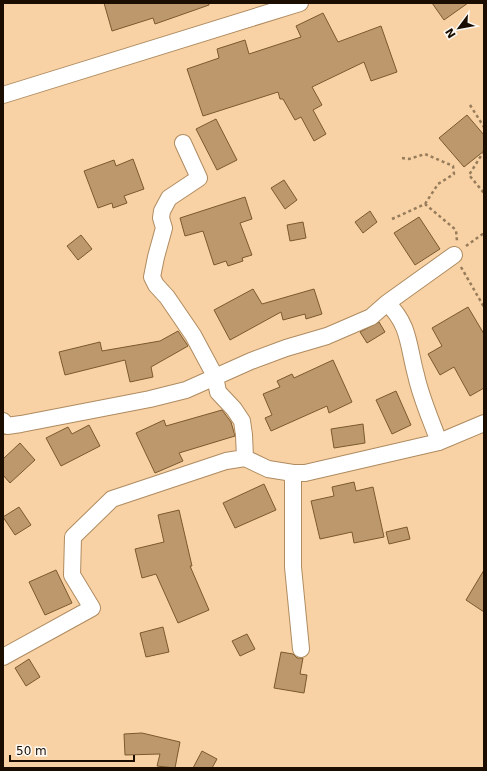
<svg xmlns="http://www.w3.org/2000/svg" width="487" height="771" font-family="'DejaVu Sans',sans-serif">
	<rect width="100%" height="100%" fill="#f8d2a4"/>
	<!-- building -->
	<path fill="#bd986c" stroke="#7b592e" d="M104,3H209V5L155,24L153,18L112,31Z
		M432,3H468L444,20Z
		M323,13L338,42L381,26L397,72L371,81L364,62L312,87L322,105L313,110L326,134L314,141L301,117L295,120L283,99H280L278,92L203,116L187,69L219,58L217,49L245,40L249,54L301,37L296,26Z
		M467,115L484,135V151L464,167L439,138Z
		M216,119L237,160L217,170L196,129Z
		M133,159L144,189L124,196L127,203L113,208L112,203L98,208L84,171L114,160L116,166Z
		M284,180L297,200L285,209L271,188Z
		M245,197L252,219L240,223L252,255L242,258L243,261L228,266L226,261L214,265L203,231L185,236L180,218Z
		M370,211L377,222L363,233L355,222Z
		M419,217L440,249L415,265L394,233Z
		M303,222L306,238L290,241L287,225Z
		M81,235L92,249L78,260L67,246Z
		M253,289L262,304L314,289L322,314L306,319L305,314L283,320L281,312L230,340L214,310Z
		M468,307L484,334V388L470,396L454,367L440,375L428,354L442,346L432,328Z
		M379,322L385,332L367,343L360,332Z
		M178,331L188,346L151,367L153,377L130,382L125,360L65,375L59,352L100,342L102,351L160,341Z
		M333,360L352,402L329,413L327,406L271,431L265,418L272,415L263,394L280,387L277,381L292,374L294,378Z
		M396,391L411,425L392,434L376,400Z
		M222,410L231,422L235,436L179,453L183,461L155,473L136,433L164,420L166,426Z
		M363,424L365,443L334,448L331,429Z
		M89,425L100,446L61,466L46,438L68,427L72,434Z
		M20,443L35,460L10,483L3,475V459Z
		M354,482L356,491L373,487L384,537L354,543L352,532L320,539L311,501L334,496L332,487Z
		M264,484L276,510L235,528L223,503Z
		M19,507L31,525L15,535L3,517Z
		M179,510L192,566H190L209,610L178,623L156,574L142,578L135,549L164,542L158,515Z
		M407,527L410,539L389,544L386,532Z
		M56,570L72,603L45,615L29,582Z
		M484,570V612L466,600Z
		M163,627L169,652L146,657L140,633Z
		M247,634L255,649L240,656L232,641Z
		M281,652L293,654L297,658H303L300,674L307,675L304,693L274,688Z
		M29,659L40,677L26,686L15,668Z
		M142,733L180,742L175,768L157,766L160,754L125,755L124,734Z
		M202,751L217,759L212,768H193Z"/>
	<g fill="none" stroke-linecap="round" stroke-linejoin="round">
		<!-- street casing -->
		<g stroke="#af8b60" stroke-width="18">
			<path id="street" d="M3,95L300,3
				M183,143L199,178L169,198L162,211L161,218L164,228L156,257L152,277L156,285L167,297L193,335L215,376L218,392L234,409L242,421L244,435L245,458
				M387,303C410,325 408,346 416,375C421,398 431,420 439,442
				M3,421L7,426L21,424L150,399L186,390L251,361L286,348L327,336L371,317L387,303L454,255
				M293,473V567L301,649
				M3,657L92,608L72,575L73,537L112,499L226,461L245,458L268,469L293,473H305L439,442L484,423"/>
		</g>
		<!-- path -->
		<path stroke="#977c5c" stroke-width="2.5" stroke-dasharray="3 3" stroke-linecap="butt" d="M470,105L484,127
			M484,151L469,175L484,193
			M402,158L409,159L425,154L453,166L454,174L438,184L425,204
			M392,219L425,204L456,230L457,241
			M466,246L484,233
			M461,267L484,307"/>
		<!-- street -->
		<use href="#street" stroke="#fff" stroke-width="16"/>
	</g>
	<!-- border -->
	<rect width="487" height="771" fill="none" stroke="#1b0e00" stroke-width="8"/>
	<!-- north arrow -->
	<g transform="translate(459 28) rotate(238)" stroke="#fdf9f5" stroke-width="3" paint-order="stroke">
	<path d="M0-3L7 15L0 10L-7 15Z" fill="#1b0e00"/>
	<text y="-6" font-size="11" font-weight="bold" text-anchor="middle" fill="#1b0e00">N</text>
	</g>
	<!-- scale -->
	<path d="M10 755v6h124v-6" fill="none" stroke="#1b0e00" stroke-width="2"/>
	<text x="16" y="755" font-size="12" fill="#1b0e00" stroke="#fdf9f5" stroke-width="3" paint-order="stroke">50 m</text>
</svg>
